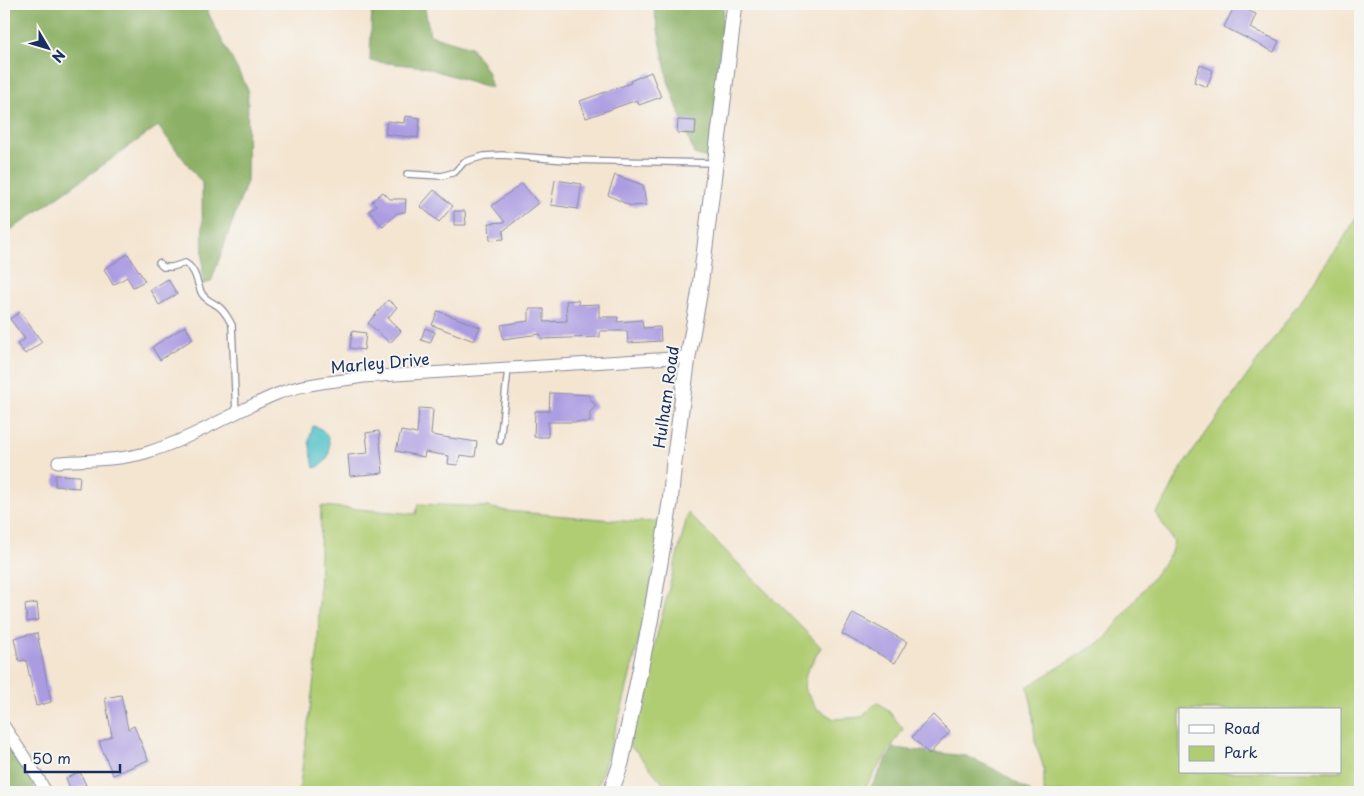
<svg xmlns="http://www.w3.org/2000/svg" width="1364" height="796" font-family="'Playpen Sans',sans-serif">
	<rect width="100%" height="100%" fill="#f6f6f2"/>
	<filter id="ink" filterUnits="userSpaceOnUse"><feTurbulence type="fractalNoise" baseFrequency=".02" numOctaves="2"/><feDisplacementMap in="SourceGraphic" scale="10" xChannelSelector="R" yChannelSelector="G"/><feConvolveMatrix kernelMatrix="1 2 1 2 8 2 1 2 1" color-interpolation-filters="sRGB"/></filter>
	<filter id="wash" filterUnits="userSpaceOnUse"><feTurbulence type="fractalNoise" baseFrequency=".0096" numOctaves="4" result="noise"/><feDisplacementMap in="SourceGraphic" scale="20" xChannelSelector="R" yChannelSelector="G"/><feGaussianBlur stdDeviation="1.12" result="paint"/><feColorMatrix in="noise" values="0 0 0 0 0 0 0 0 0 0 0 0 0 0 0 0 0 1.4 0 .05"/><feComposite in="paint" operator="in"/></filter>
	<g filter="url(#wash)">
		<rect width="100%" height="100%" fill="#f4e5d1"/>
		<!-- green -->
		<path fill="#b0cd73" stroke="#667e68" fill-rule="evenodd" d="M1360,212V792H1044V769L1035,741L1032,705L1027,687L1105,639L1170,555L1174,542L1156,513L1167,497L1182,467L1336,251ZM1180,710H1340V772H1180Z
			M418,504L488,507L506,511L637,522L662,521L646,610L623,704L596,792H299L318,648L321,506L416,514Z
			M688,513L821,647L806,673L804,688L816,708L834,719L862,717L877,702L887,709L903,729L862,792H670L636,751L629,746Z"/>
		<!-- forest -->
		<path fill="#8cb065" stroke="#547062" d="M8,4H204L215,27L248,90L247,181L211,282L203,284L202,183L158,126L4,235V15Z
			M372,4H424L430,35L471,47L487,71L492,88L424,67L370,61Z
			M653,4H724L710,159L694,154L668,81Z
			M4,740L32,782L36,792H4Z
			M893,748L967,756L994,769L1031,792H868Z"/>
		<!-- water -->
		<path fill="#55c3c9" stroke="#387994" d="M313,426C335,429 335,464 314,468L309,441Z"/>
		<g id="blocks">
			<!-- building -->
			<path fill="#ab9be2" d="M1235,5L1256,14L1250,28L1279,41L1274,52L1224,27Z
				M1200,65L1213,70L1207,87L1194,82Z
				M651,72L661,97L639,105L637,100L586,118L580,101L631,83L630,81Z
				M405,116L420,118L418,138L385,134L387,121L404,123Z
				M678,120L696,121L695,134L677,133Z
				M615,175L643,185L646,205L631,206L608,195Z
				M555,180L582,184L578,209L551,205Z
				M522,183L538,203L503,231L504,239L490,240L489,223L505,222L492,206Z
				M434,190L453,206L439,222L420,206Z
				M383,192L390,199H406L405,212L397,213L383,227L369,211L376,205L372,201Z
				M454,211H465L466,225H454Z
				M128,254L145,281L133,287L127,277L113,285L104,269Z
				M168,279L177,294L159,305L150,290Z
				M388,300L397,307L388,318L401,331L390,343L368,323Z
				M578,300L579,305L599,304V317H618L617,322L642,320L643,328L660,327L661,341L628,343L627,331H600V337L541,339L540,334L503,339L501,325L529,321V309H544V322L567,321L566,301Z
				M438,311L480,327L474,341L432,325Z
				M20,312L42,342L25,354L17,344L25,339L10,319Z
				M185,326L193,339L160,360L152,347Z
				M425,328L435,332L430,343L421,340Z
				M352,331L366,333L364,350L350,348Z
				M550,393L590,395V399L596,406L590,412V422H548V437H534L535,411H549Z
				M419,408L433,409L431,435L477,442L475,457L460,455L458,465L448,464L449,456L425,452L424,457L396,451L401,431L417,434Z
				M379,431L383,473L350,476L348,455L368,453L366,433Z
				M55,475L80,476L79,488L55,486Z
				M37,603L39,620L27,622L25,605Z
				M853,613L907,642L895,663L842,634Z
				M37,633L51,702L36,706L26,660L19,661L14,638Z
				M121,695L128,729L134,726L148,760L113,775L99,742L112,736L105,698Z
				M933,715L950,732L929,754L912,737Z
				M80,772L86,785L71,791L66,778Z"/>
		</g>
	</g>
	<g filter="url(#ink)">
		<use href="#blocks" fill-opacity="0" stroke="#888a98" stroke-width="1"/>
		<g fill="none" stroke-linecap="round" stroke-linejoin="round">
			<!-- service casing -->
			<g stroke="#888a98" stroke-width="8">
				<path id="service" d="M407,174L442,176L455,172L464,162L484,156L502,155L566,160L714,163
					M159,263L163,267H172L185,263C197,270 196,282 202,294C206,300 212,302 218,306C225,311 228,318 232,325L236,414
					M500,441L508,369"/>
			</g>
			<!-- minor casing -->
			<g stroke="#888a98" stroke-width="13">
				<path id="minor" d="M58,462C87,460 117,461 145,453C192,439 233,412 277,394C304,383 335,382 363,377L688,357
					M4,726L37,776L46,792"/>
			</g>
			<!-- tertiary casing -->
			<g stroke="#888a98" stroke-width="17">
				<path id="tertiary" d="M611,792L621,763L650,622L670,503L674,462L688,357L699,295L735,4"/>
			</g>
			<!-- service -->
			<use href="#service" stroke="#fff" stroke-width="5.5"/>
			<!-- minor -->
			<use href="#minor" stroke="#fff" stroke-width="11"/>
			<!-- tertiary -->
			<use href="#tertiary" stroke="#fff" stroke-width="15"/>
		</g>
	</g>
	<g text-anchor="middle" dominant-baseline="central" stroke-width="4" stroke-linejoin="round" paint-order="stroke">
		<!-- street labels -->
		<g font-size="16" fill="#1b2f5e" stroke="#f6f6f2">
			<text transform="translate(380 362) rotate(-5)">Marley Drive</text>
			<text transform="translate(665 397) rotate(-82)">Hulham Road</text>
		</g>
	</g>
	<!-- margin -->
	<rect width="1364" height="796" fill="none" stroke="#f6f6f2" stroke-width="20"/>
	<!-- legend -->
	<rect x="1179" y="708" width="162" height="65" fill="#f6f6f2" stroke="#9ea6b7"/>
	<rect x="1189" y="725" width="25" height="8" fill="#ffffff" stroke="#9ea6b7"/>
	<text x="1224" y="734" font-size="15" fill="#1b2f5e">Road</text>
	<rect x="1189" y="746" width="25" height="15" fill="#b0cd73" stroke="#9ea6b7"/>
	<text x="1224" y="758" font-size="15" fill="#1b2f5e">Park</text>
	<!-- north arrow -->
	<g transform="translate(48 48) rotate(128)" stroke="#f6f6f2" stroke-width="4" paint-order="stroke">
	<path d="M0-4L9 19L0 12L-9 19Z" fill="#1b2f5e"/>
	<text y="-8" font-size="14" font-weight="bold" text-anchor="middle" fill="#1b2f5e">N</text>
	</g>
	<!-- scale -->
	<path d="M25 764v8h95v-8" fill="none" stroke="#1b2f5e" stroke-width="2.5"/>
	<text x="32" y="764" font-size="15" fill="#1b2f5e" stroke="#f6f6f2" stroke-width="4" paint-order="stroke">50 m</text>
</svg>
